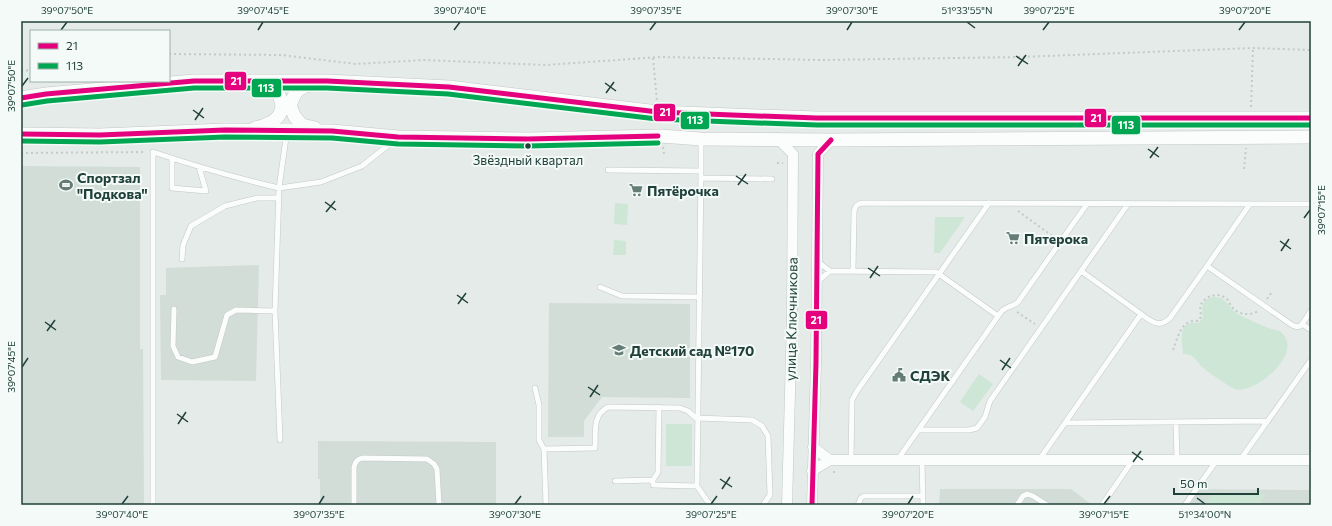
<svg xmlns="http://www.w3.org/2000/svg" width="1332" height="526" font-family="Commissioner,sans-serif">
	<rect width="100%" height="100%" fill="#e5ebe8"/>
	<!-- built -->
	<path fill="#d2ddd8" d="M21,166L140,167V349H143L144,505H21Z
		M259,265L256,381L161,380L160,295H166V268Z
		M549,303L690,304V398L602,397L584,421V437H548Z
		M318,441L496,442V505H320V479H318Z
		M940,489H1071L1092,505H939Z
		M1192,489L1311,490V505H1181Z"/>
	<!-- green -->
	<path fill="#cde6d6" d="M615,203L628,204L627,225L614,224Z
		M935,217H965L940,253H934Z
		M614,240L626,241V255H613Z
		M1214,297C1227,297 1228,308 1238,314C1248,319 1260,325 1271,329C1275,330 1279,330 1282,333C1302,352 1263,386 1244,389C1241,390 1237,390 1235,389C1231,388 1202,368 1200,365C1195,358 1193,354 1183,354C1182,339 1177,320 1199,323L1203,317C1201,306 1202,299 1214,297Z
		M979,374L993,384L973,411L960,402Z
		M666,424H692V466H666Z
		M1212,493L1266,494L1258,505H1209L1206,502Z"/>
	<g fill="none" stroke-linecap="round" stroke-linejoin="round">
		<!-- service casing -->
		<g stroke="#c2c8c5" stroke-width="6">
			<path id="service" d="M172,158V188L206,191L199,167
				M608,170L701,171V140
				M701,178L772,179
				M182,259L183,245L191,226L225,206L257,198H279
				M818,262L830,271L936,272L998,316
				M1207,266L1250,204
				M853,271L854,212C855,206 857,204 862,203L1311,204
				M1081,271L1128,204
				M817,282L830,271
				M600,287L622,296L699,297
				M174,309L173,346L178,357L192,362L215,357L227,315L236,310L275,311
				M1141,314C1151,321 1159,329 1170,318L1207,266L1292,325C1296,327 1299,328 1302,324L1311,330
				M1302,324L1311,311
				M535,388L539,405V440L544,449L546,505
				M1176,422L1177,460
				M1065,423L1268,421
				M918,430H969L977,428L985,417L990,401L1081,271L1141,314L1039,460
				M280,440L275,311L279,188L321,182L362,166L396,139
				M544,449L595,448C596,432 592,415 608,407L680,408L688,411L696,418L752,420L762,426L768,436L770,495L763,505
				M898,459L1001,312C1006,306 1013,307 1018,302L1087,204
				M851,460L852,400L857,391L989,203
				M922,460L923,505
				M1240,460L1311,360
				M653,480V485L697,486L701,171
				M615,481L653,480L658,472L659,407
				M697,486L710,505
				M153,505V152C195,166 236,178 279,188L287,131
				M354,505V467C355,462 357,459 363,458L427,459L434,464L437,469L439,505
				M858,505L861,498L864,496H923
				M1017,505L1023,496L1027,494L1033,496L1047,505
				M1102,505L1133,460
				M1185,505L1217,460"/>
		</g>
		<!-- minor casing -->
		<g stroke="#c2c8c5" stroke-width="11">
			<path id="minor" d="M777,138L793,154L792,317L787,505
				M813,447L830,460
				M812,471L830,460H1311
				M812,505L816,363L818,154L831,140"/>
		</g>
		<!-- tertiary casing -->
		<g stroke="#c2c8c5" stroke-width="14">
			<path id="tertiary" d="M314,84C298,87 295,91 290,106L295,117L302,125L315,128
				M21,98L46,94L194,81H327L449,87L658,112L732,115L817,118H1311
				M255,128C277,123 290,112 276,90L258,85
				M21,134L100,135L225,130L332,131L398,137L528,139L661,136L701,139L831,140L1311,137"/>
		</g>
		<!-- path -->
		<path stroke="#c1cbc8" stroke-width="2" stroke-dasharray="2 3" stroke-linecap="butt" d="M169,54L281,55L356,64L424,60L546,65L660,57L822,60L1020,57L1253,48L1311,50
			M653,58L657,101
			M21,71L31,70
			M1251,107L1253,48
			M663,147L664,154
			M21,153L146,152
			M777,163H783
			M1244,169L1246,148
			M1018,211L1055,238
			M1267,299L1272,292
			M1017,312L1035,324
			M1173,350C1178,337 1181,319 1198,321L1201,317L1200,306C1205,296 1217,291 1227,299C1229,302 1230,305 1232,307C1238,315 1251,316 1258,311
			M834,471V476"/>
		<!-- service -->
		<use href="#service" stroke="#fbfcfc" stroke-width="5"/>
		<!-- minor -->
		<use href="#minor" stroke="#fbfcfc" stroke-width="10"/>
		<!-- tertiary -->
		<use href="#tertiary" stroke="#fbfcfc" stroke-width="13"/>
		<!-- bus-1 casing -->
		<g stroke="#f3faf7" stroke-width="8">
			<path id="bus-1" d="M21,98L46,94L194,81H327L449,87L658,112L732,115L817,118H1311
				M21,134L100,135L225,130L332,131L398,137L528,139L658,136
				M812,505L816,363L818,154L831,140"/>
		</g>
		<!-- bus-2 casing -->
		<g stroke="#f3faf7" stroke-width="8">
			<path id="bus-2" d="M22,105L47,101L194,88H327L448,94L657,119L732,122L817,125H1311
				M21,141L100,142L225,137L332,138L398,144L528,146L658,143"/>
		</g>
		<!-- bus-1 -->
		<use href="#bus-1" stroke="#e5007d" stroke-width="5"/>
		<!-- bus-2 -->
		<use href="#bus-2" stroke="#00a651" stroke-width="5"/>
	</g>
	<!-- ticks -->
	<path fill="none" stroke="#20403a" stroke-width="1.5" d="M967,22L975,28M61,30L67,22M258,30L263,22M454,30L460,22M650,30L656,22M847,30L852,22M1043,30L1049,22M1239,30L1245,22M1016,56L1028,64M1018,66L1026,55M605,83L616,91M22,86L28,78M606,93L614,82M193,110L204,118M195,120L203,108M1148,149L1159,157M1150,158L1158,147M736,176L748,184M738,185L746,174M325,202L336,210M326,212L335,201M1304,218L1310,210M1280,241L1291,249M1281,251L1289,239M868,268L880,276M870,278L878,266M457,295L468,303M458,304L466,293M45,322L56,330M47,331L55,320M1000,360L1011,368M22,367L28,358M1002,370L1010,358M588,387L600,395M590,397L598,385M177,414L188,422M178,424L186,412M1132,452L1143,460M1133,462L1141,451M720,479L732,487M722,489L730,477M1197,498L1205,504M122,504L128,496M319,504L324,496M515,504L521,496M711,504L717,496M908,504L913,496M1104,504L1110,496"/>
	<!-- icons -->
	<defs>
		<g id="stadium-bare" transform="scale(1.08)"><path d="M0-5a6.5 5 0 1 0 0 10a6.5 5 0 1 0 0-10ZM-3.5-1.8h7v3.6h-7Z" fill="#657c77" stroke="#f3faf7" stroke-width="2.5" paint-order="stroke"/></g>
		<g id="supermarket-bare" transform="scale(1.08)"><path d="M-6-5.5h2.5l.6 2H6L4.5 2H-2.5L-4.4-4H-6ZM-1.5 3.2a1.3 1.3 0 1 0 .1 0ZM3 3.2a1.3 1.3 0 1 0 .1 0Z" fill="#657c77" stroke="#f3faf7" stroke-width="2.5" paint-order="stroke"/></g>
		<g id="school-bare" transform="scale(1.08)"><path d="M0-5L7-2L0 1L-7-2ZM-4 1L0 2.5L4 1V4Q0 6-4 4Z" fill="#657c77" stroke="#f3faf7" stroke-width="2.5" paint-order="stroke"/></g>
		<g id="civic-bare" transform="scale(1.08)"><path d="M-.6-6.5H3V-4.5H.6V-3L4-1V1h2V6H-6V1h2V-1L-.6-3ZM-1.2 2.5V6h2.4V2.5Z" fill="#657c77" stroke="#f3faf7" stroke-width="2.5" paint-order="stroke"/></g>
	</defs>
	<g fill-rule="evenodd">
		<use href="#stadium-bare" x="66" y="185"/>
		<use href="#supermarket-bare" x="636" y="190"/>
		<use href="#supermarket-bare" x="1013" y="238"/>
		<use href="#school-bare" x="619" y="350"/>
		<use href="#civic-bare" x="899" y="375"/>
	</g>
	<!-- markers -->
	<circle fill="#20403a" stroke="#f3faf7" stroke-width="1.5" cx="528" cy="146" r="3.5"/>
	<g text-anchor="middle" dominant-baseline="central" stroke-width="4" stroke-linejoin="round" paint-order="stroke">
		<!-- bus labels -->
		<g font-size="13" fill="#20403a" stroke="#f3faf7">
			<text x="528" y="160">Звёздный квартал</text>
		</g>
		<!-- poi labels -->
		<g font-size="14" font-weight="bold" fill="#20403a" stroke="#f3faf7" text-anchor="start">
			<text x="77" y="177">Спортзал<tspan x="77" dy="16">"Подкова"</tspan></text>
			<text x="647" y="190">Пятёрочка</text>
			<text x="1024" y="238">Пятерока</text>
			<text x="630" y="350">Детский сад №170</text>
			<text x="910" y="375">СДЭК</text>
		</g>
		<!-- street labels -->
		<g font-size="14" fill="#20403a" stroke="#f3faf7">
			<text transform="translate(791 319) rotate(-89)">улица Ключникова</text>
		</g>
	</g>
	<g stroke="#f3faf7" stroke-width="1.5">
		<rect x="224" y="71" width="23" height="20" rx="4" fill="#e5007d"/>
		<rect x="251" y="78" width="31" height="20" rx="4" fill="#00a651"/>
		<rect x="653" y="103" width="23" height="19" rx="4" fill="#e5007d"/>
		<rect x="1084" y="108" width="23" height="20" rx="4" fill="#e5007d"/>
		<rect x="680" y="111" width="30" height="19" rx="4" fill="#00a651"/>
		<rect x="1111" y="115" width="30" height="20" rx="4" fill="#00a651"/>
		<rect x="805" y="310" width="23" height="20" rx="4" fill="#e5007d"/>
	</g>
	<g font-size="11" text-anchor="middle" font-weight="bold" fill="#fff">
		<text x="236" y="85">21</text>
		<text x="266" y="92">113</text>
		<text x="665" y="116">21</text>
		<text x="1096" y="122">21</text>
		<text x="695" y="124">113</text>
		<text x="1126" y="129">113</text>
		<text x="816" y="324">21</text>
	</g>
	<!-- border -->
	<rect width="1332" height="526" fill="none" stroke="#f3faf7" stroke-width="44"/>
	<!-- legend -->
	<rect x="30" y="30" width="140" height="52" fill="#f3faf7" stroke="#9fb0ab"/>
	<rect x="38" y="43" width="20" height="6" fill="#e5007d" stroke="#9fb0ab"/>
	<text x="66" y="50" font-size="12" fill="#20403a">21</text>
	<rect x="38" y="63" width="20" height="6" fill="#00a651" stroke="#9fb0ab"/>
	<text x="66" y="70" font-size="12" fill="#20403a">113</text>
	<!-- scale -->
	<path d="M1174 488v6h84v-6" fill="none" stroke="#20403a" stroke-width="2"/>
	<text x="1180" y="488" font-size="12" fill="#20403a" stroke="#f3faf7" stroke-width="3" paint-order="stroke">50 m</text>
	<rect x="22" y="22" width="1288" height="482" fill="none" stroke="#20403a" stroke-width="1.5"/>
	<g font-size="10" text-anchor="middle" fill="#20403a">
		<text x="67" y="14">39°07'50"E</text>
		<text x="263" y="14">39°07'45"E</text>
		<text x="460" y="14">39°07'40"E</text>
		<text x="656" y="14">39°07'35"E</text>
		<text x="852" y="14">39°07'30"E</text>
		<text x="967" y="14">51°33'55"N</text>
		<text x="1049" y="14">39°07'25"E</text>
		<text x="1245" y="14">39°07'20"E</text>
		<text transform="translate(11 86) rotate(-90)" y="4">39°07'50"E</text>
		<text transform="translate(1321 210) rotate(-90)" y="4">39°07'15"E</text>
		<text transform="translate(11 367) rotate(-90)" y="4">39°07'45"E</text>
		<text x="122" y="518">39°07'40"E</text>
		<text x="319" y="518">39°07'35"E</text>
		<text x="515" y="518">39°07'30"E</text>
		<text x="711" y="518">39°07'25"E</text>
		<text x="908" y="518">39°07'20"E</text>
		<text x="1104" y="518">39°07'15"E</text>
		<text x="1205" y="518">51°34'00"N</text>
	</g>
</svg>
